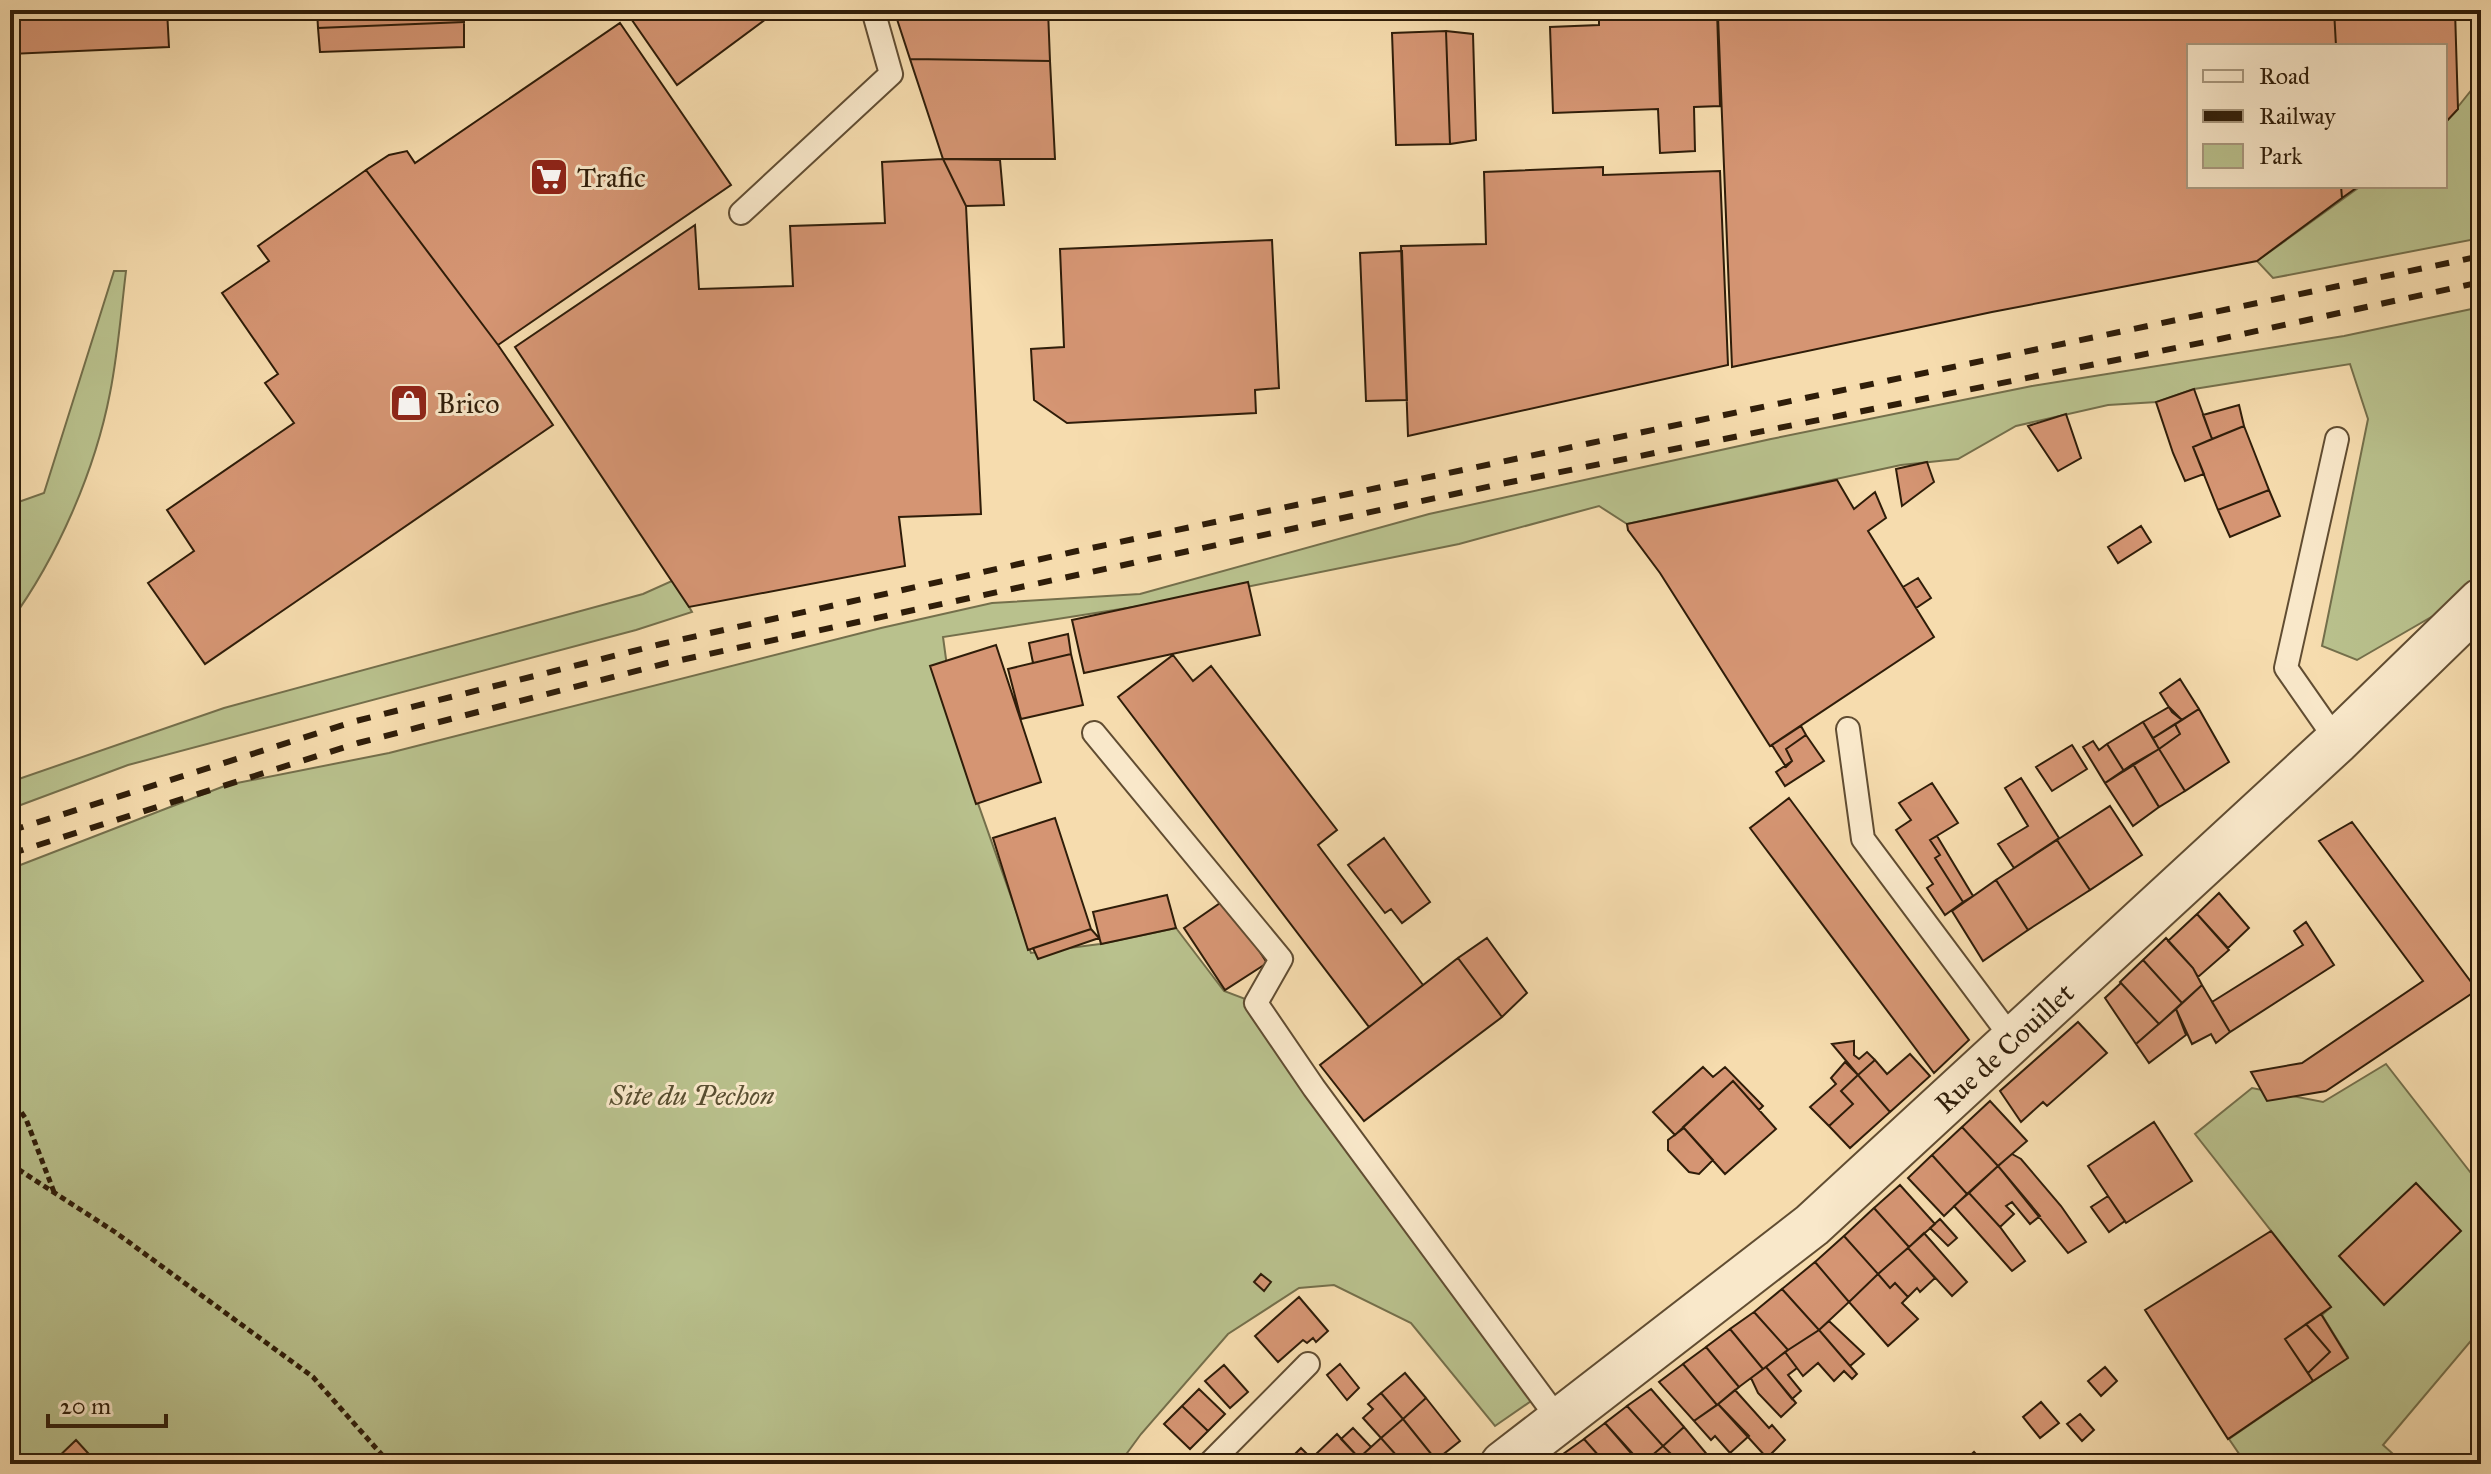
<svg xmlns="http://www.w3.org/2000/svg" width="2491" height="1474" font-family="'IM FELL Great Primer',serif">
	<rect width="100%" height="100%" fill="#f6dcae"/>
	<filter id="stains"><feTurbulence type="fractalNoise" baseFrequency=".0025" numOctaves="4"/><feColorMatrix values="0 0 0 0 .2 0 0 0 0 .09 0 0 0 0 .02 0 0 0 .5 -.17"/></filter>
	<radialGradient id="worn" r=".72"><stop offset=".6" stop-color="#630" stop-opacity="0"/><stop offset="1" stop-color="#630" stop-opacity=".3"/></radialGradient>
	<!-- green -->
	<path fill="#b9c18d" stroke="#746f4b" stroke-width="2" d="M2481,78V238L2273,278L2257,261L2361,186H2445V123Z
		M114,271H126C121,312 118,353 110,393C95,471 57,558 10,622V505L44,493Z
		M2481,307V573L2445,609L2357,660L2322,646L2368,419L2350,364L2194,389L2157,402L2108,405L2016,426L1958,459L1901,465L1627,524L1599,506L1459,544L1197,597L943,637L958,747L1031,953L1100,944L1176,928L1224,991L1256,1003L1534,1399L1495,1426L1411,1323L1334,1285L1299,1288L1228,1334L1141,1434L1119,1464H10V869L227,785L389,753L881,628L992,603L1140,594L1429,514L1771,439L2032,386L2344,336Z
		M674,580L692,612L636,630L128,765L10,809V782L224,708L643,594Z
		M2386,1064L2481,1186V1329L2383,1445L2402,1462L2400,1464H2246L2229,1439L2348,1357L2322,1315L2331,1307L2195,1134L2252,1088L2323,1102Z"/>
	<!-- building -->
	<path fill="#d59573" stroke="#2f1d09" stroke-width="2" d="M10,10H167L169,47L10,54Z
		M317,10H463L464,22L318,28Z
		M625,10H778L677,85Z
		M894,10H1048L1050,61L910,59Z
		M1599,10H1717L1720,106L1694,107L1695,151L1660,153L1658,109L1553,113L1550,27L1599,25Z
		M1717,10H1812L1813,13L1718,16Z
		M1849,10H2334L2336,46H2189V186H2341L2342,198L2257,261L1992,312L1732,367L1718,16L1849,12Z
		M2334,10H2455L2458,109L2445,123V46H2336Z
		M464,22V47L320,52L318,28Z
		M620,23L731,185L498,345L366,170L389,155L407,151L415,163Z
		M1446,31L1450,144L1396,145L1392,33Z
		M1446,31L1473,34L1476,140L1450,144Z
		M910,59L1050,61L1055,159H943Z
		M943,159L966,206L981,514L899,517L905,566L689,607L515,347L695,225L699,289L793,286L790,226L885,223L882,162Z
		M943,159L1000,160L1004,205L966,206Z
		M1603,167V175L1720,171L1728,365L1408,436L1401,246L1486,244L1484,172Z
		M366,170L498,345L553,425L205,664L148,583L194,551L167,510L294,423L265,383L278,374L222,293L269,261L258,246Z
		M2341,186H2359L2342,198Z
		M1272,240L1279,388L1255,390L1256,413L1067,423L1034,400L1031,349L1064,347L1060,249Z
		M1402,251L1407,400L1366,401L1360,253Z
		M2194,389L2212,439L2193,447L2204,474L2185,481L2173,453L2156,402Z
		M2239,405L2244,426L2212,439L2203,415Z
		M2066,414L2081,458L2058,471L2028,426Z
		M2244,426L2269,490L2218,510L2193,447Z
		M1927,462L1934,482L1902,506L1896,469Z
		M1837,480L1854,509L1875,492L1886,518L1868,531L1934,637L1770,746L1660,573L1628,530L1627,524Z
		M2269,490L2280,516L2230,537L2218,510Z
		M2141,526L2151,542L2118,563L2108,547Z
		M1918,578L1931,598L1916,608L1903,587Z
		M1248,582L1260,635L1084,673L1072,620Z
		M1068,634L1071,654L1033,663L1029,643Z
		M996,645L1041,782L976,804L930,666Z
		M1071,654L1083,705L1021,719L1008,669Z
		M1173,655L1193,681L1211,666L1337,830L1318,845L1423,985L1369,1027L1118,697Z
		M2180,679L2199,709L2182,720L2172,712L2160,693Z
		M2169,707L2182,720L2153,738L2143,722Z
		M2199,709L2229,762L2185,791L2159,749L2180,734L2175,724Z
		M2143,722L2159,749L2124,771L2107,744Z
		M2175,724L2180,734L2159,749L2153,738Z
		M1801,726L1806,735L1786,749L1792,761L1786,767L1772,745Z
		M1806,735L1824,761L1785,786L1776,772L1792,761L1786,749Z
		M2093,741L2099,750L2107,744L2124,771L2105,783L2083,747Z
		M2072,745L2087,769L2052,791L2036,767Z
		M2159,749L2185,791L2159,807L2133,764Z
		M2133,764L2159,807L2133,826L2105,783Z
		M2021,778L2059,838L2014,868L1998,844L2028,826L2005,788Z
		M1932,783L1958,823L1930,840L1940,855L1935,858L1963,902L1945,915L1927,888L1933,884L1896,830L1911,820L1899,803Z
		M1789,798L1969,1040L1934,1073L1750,828Z
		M2110,806L2142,855L2090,890L2057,840Z
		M1055,818L1091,929L1028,950L993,838Z
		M2352,822L2477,990L2326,1091L2267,1101L2251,1072L2302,1063L2423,981L2319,841Z
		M1937,836L1973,896L1963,902L1935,858L1940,855L1930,840Z
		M1384,838L1430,902L1402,923L1391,909L1385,913L1348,865Z
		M2057,840L2090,890L2028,930L1996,880Z
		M1996,880L2028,930L1983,961L1952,911Z
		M2219,893L2249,928L2228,948L2197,914Z
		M1167,895L1176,928L1101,944L1093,912Z
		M1226,899L1267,963L1225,990L1184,928Z
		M2197,914L2229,950L2198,977L2193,968L2168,941Z
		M2306,922L2334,965L2230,1032L2212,1002L2303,945L2294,931Z
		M1091,929L1099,938L1038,959L1033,948Z
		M1487,938L1527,993L1502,1017L1458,958Z
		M2166,938L2193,968L2202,985L2182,1003L2143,960Z
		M1458,958L1502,1017L1364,1121L1320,1065Z
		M2143,960L2182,1003L2159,1024L2120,982Z
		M2121,983L2159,1024L2136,1044L2105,998Z
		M2202,985L2230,1032L2216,1043L2211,1034L2192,1044L2176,1009Z
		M2176,1009L2186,1035L2149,1063L2136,1044Z
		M2078,1022L2107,1053L2047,1106L2043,1102L2021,1122L2000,1091Z
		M1854,1041V1055L1859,1059L1867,1052L1875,1060L1858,1075L1832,1044Z
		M1910,1054L1930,1076L1890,1112L1858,1075L1875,1060L1887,1074Z
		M1845,1062L1858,1075L1841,1091L1853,1104L1829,1126L1810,1107L1836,1084L1831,1078Z
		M1703,1067L1713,1077L1725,1067L1763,1106L1759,1110L1733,1081L1675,1135L1653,1112Z
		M1858,1075L1890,1112L1850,1148L1829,1126L1853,1104L1841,1091Z
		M1733,1081L1776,1129L1725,1174L1683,1127Z
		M1990,1101L2027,1141L1998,1166L1962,1127Z
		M2154,1122L2192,1181L2126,1223L2088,1166Z
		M1962,1127L1998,1166L1967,1194L1932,1155Z
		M1684,1128L1713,1160L1699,1174L1689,1172L1668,1150V1140Z
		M2012,1154L2021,1159L2061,1206L2086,1242L2068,1253L1998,1166Z
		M1932,1155L1967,1194L1944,1216L1908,1178Z
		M1998,1166L2040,1216L2030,1224L2012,1202L2006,1206L2014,1214L2000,1227L1969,1193Z
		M2416,1183L2461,1231L2384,1305L2339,1256Z
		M1900,1185L1935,1224L1909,1247L1874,1208Z
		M1969,1193L2000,1227L2025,1261L2012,1271L1954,1206Z
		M2108,1196L2125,1221L2109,1232L2091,1207Z
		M1874,1208L1909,1247L1878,1274L1844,1236Z
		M1940,1219L1957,1238L1948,1246L1930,1228Z
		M2271,1231L2331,1307L2285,1339L2313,1381L2228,1439L2145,1310Z
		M1924,1233L1967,1282L1952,1296L1908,1248Z
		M1844,1236L1878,1274L1849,1302L1815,1262Z
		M1908,1248L1935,1278L1920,1292L1917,1288L1908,1297L1895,1283L1890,1288L1878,1274Z
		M1815,1262L1849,1302L1819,1330L1782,1289Z
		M1261,1274L1271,1282L1264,1291L1254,1282Z
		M1878,1274L1890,1288L1895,1283L1908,1297L1902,1303L1918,1319L1888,1346L1849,1302Z
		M1782,1289L1819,1330L1788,1350L1754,1312Z
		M1299,1297L1328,1331L1316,1342L1313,1338L1307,1343L1303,1340L1278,1362L1255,1336Z
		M1754,1312L1788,1350L1763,1369L1730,1329Z
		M2321,1314L2348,1358L2313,1381L2308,1373L2330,1352L2306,1324Z
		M1829,1321L1864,1354L1850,1366L1819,1330Z
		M2306,1324L2330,1352L2308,1373L2285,1339Z
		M1730,1329L1763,1369L1739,1387L1706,1347Z
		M1819,1330L1857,1374L1852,1379L1844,1371L1834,1381L1818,1363L1803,1376L1785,1352Z
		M1706,1347L1739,1387L1717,1405L1683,1364Z
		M1785,1352L1797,1368L1788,1375L1801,1391L1792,1399L1766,1367Z
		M1340,1364L1359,1388L1347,1400L1327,1375Z
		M1683,1364L1717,1405L1694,1421L1659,1382Z
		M1224,1365L1248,1392L1230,1408L1205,1381Z
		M1766,1367L1796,1403L1781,1417L1758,1393L1751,1378Z
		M2105,1367L2117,1381L2101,1396L2088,1381Z
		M1405,1373L1426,1398L1403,1419L1381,1393Z
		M1199,1389L1225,1414L1208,1431L1182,1406Z
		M1651,1389L1684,1427L1663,1446L1627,1406Z
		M1735,1390L1769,1428L1772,1425L1785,1440L1767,1458L1718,1404Z
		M1381,1393L1403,1419L1381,1438L1363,1418L1373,1409L1368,1404Z
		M1426,1398L1460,1441L1436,1460L1403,1419Z
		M2041,1402L2059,1423L2040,1438L2023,1417Z
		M1718,1404L1749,1436L1730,1453L1715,1436L1711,1440L1694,1421Z
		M1182,1406L1208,1431L1190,1449L1164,1424Z
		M1627,1406L1663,1446L1642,1464L1605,1423Z
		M2080,1414L2094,1430L2082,1441L2067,1424Z
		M1403,1419L1436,1460L1431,1464H1404L1381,1438Z
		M1605,1423L1637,1460L1633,1464H1606L1584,1439Z
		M1684,1427L1715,1464H1693L1690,1460L1681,1464L1663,1446Z
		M1353,1428L1371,1447L1359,1458L1341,1439Z
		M1337,1434L1359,1458L1352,1464H1325L1316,1454Z
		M1381,1438L1404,1464H1365L1359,1458Z
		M1584,1439L1606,1464H1565L1559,1457Z
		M76,1440L98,1464H51Z
		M1663,1446L1681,1464H1642Z
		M1301,1448L1311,1458L1316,1454L1325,1464H1285Z
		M1974,1452L1985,1464H1961Z"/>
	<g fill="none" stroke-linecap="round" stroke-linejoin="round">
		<!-- lane casing -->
		<g stroke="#614d32" stroke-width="26">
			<path id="lane" d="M741,213L891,74L873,10
				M2337,439L2286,668L2337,741
				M1848,729L1863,839L2014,1041
				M1094,733L1281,959L1256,1003L1314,1088L1559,1420
				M1209,1464L1308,1364"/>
		</g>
		<!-- street casing -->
		<g stroke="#614d32" stroke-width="48">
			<g id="street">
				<path id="s1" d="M1503,1464L1812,1225L2337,741L2481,601"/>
			</g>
		</g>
		<!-- path -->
		<path stroke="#2f1d09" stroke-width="5" stroke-dasharray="6 4" stroke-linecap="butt" d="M10,1096L26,1119L54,1192
			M10,1164L115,1232L313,1377L390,1464"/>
		<!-- lane -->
		<use href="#lane" stroke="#f9e8ca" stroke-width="22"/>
		<!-- street -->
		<use href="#street" stroke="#f9e8ca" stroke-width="44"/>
		<!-- rail -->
		<path stroke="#2f1d09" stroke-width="6" stroke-dasharray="14 14" stroke-linecap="butt" d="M10,831L356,721L661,644L1077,551L2481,256
			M10,854L358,743L667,663L1501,484L2220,339L2481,282"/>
	</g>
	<!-- icons -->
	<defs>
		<g id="supermarket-square" transform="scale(2)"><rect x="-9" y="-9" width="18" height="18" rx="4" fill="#8f2418" stroke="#f9e8ca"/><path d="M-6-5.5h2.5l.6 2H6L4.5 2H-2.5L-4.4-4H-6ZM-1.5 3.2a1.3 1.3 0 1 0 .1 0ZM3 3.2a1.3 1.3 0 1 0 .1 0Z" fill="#fff"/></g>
		<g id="shop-square" transform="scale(2)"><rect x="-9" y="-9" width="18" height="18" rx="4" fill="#8f2418" stroke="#f9e8ca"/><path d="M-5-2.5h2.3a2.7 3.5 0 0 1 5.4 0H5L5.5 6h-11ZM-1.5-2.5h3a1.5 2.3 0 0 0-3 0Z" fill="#fff"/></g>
	</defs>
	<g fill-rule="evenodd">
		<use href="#supermarket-square" x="549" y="177"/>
		<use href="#shop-square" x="409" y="403"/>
	</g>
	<g text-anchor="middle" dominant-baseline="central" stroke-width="6" stroke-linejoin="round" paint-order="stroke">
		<!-- poi labels -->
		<g font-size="28" fill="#2f1d09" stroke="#f9e8ca" text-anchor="start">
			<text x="577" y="177">Trafic</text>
			<text x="437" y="403">Brico</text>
		</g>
		<!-- street labels -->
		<g font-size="28" fill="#2f1d09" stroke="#f9e8ca">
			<text stroke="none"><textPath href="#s1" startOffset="652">Rue de Couillet</textPath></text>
		</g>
		<!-- park labels -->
		<g font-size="28" font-style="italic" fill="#584e31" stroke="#f9e8ca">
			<text x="692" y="1095">Site du Pechon</text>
		</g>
	</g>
	<!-- margin -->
	<rect width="2491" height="1474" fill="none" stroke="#f6dcae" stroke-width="40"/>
	<rect x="12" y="12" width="2467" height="1450" fill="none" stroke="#2f1d09" stroke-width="4"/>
	<rect x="20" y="20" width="2451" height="1434" fill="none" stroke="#2f1d09" stroke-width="2"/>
	<!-- legend -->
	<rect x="2187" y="44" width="260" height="144" fill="#f9e8ca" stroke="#a8977d" stroke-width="2"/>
	<rect x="2203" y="70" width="40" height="12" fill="#f9e8ca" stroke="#a8977d" stroke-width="2"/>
	<text x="2259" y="84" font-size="24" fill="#2f1d09">Road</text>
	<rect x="2203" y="110" width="40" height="12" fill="#2f1d09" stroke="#a8977d" stroke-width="2"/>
	<text x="2259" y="124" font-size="24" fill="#2f1d09">Railway</text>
	<rect x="2203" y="144" width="40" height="24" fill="#b9c18d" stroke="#a8977d" stroke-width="2"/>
	<text x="2259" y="164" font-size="24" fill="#2f1d09">Park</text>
	<!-- scale -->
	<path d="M48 1414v12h118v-12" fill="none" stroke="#2f1d09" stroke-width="4"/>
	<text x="60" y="1414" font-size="24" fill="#2f1d09" stroke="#f9e8ca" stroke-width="6" paint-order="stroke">20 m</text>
	<rect width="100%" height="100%" filter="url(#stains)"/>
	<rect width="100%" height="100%" fill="url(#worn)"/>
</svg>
